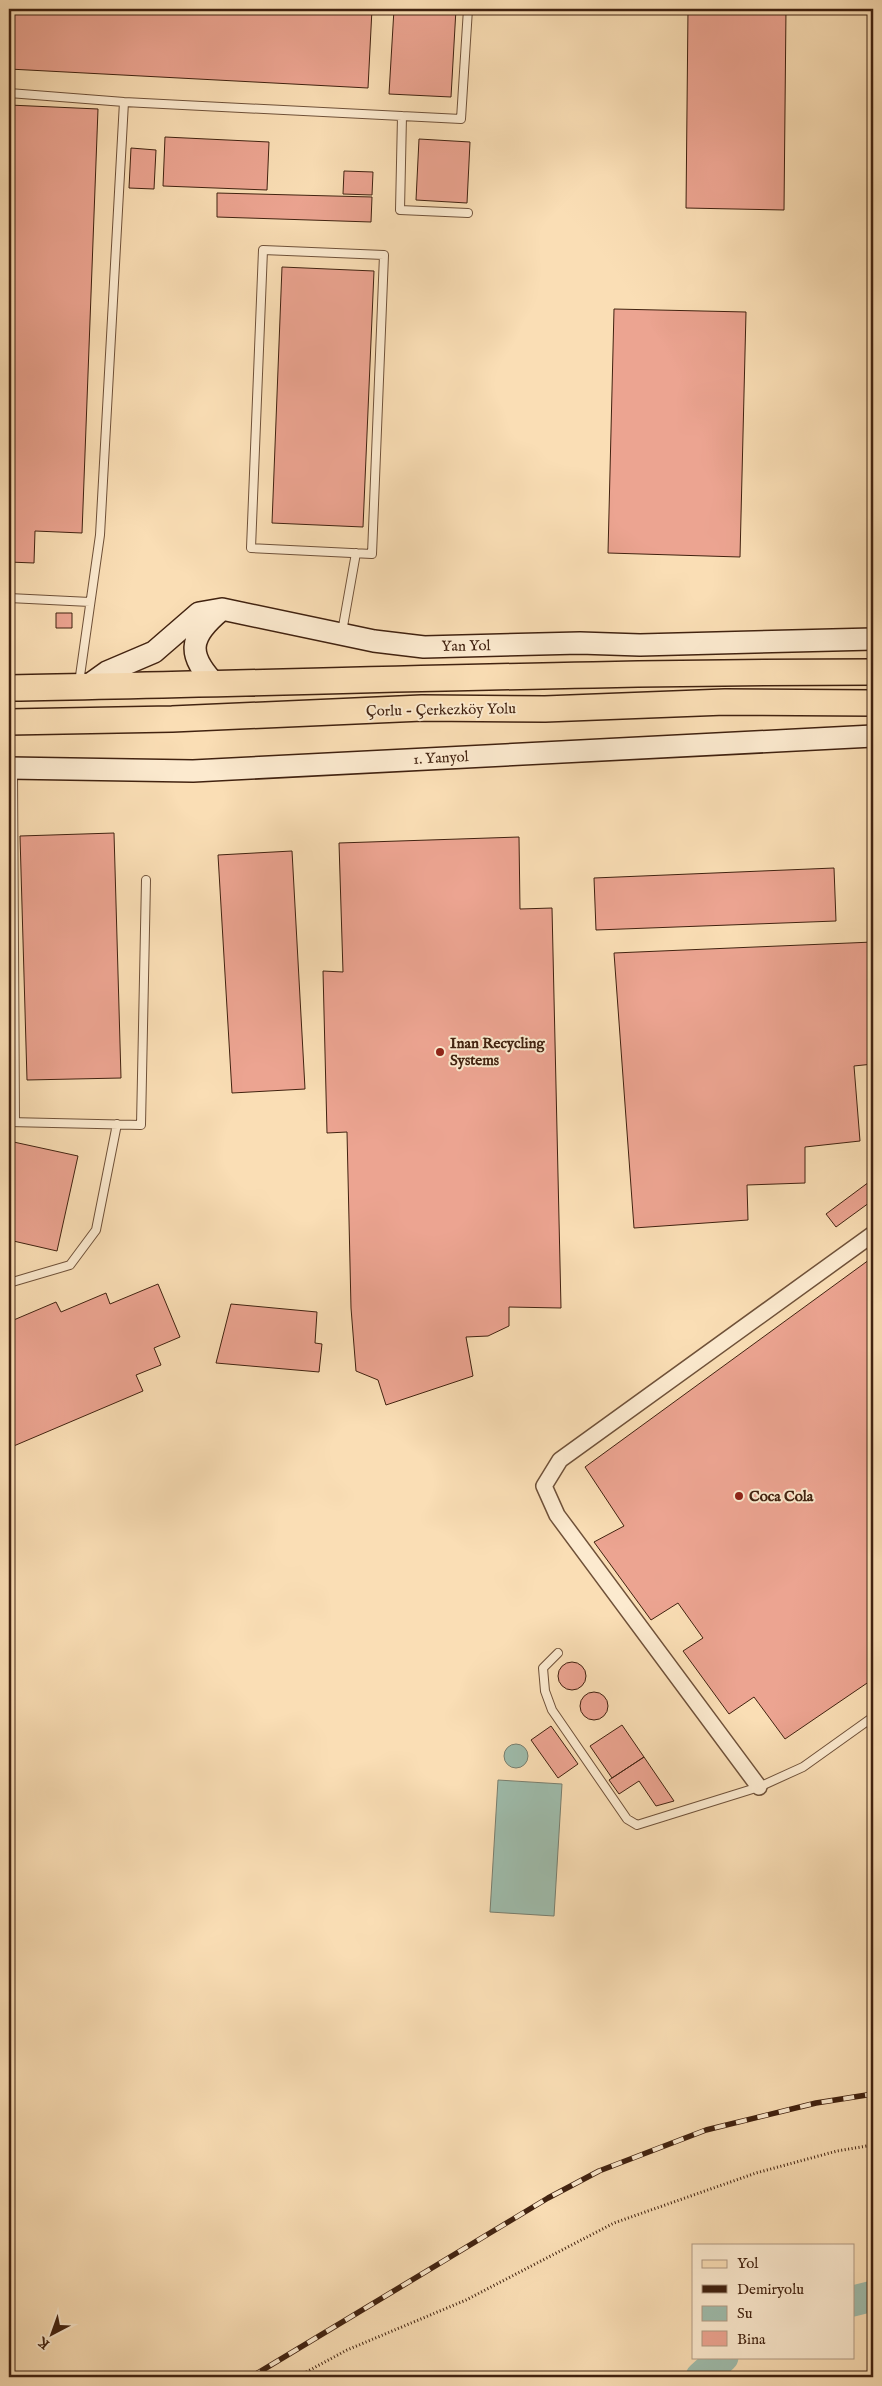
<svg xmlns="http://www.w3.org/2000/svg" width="882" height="2386" font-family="'IM FELL English',serif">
	<rect width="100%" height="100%" fill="#fadeb5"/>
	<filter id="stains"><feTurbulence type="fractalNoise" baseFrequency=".004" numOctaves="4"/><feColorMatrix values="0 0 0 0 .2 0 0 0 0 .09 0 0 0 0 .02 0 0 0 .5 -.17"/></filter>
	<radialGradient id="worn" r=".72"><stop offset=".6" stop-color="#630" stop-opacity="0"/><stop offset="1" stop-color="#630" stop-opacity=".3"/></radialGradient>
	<!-- water -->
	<path fill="#9ebcac" stroke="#797e6e" d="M504 1756a12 12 0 1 1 24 0a12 12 0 1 1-24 0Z
		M498,1780L562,1784L554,1916L490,1912Z"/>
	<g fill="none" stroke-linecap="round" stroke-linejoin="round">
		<!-- river -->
		<path stroke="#9ebcac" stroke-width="31" d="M853,2301L873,2296
			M701,2377L723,2357"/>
	</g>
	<!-- building -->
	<path fill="#eca491" stroke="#412210" d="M9,9H372L368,88L9,69Z
		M394,9H456L451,97L389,94Z
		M688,9H786L784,210L686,208Z
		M9,105L98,109L82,533L35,531L34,563L9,562Z
		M165,137L269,142L267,190L163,186Z
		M419,139L470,142L467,203L416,200Z
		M131,148L156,150L154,189L129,188Z
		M344,171L373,172L372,195L343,194Z
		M217,193L372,197L371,222L217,217Z
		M282,267L374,271L363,527L272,523Z
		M614,309L746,312L740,557L608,553Z
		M56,613H72V628H56Z
		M114,833L121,1078L27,1080L20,836Z
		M519,837L520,909L552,908L561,1308L509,1307V1326L488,1336L466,1337L473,1376L386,1405L378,1380L356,1371L351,1308L347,1132L327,1133L323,971L343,972L339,843Z
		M292,851L305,1089L232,1093L218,855Z
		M834,868L836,921L596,930L594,878Z
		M873,942V1064L854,1066L860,1141L805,1147V1183L747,1185L748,1220L634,1228L614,953Z
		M9,1141L78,1156L57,1251L9,1240Z
		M873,1179V1200L836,1227L826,1214Z
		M873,1257V1679L785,1739L754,1697L729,1714L683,1651L703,1638L678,1603L651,1620L594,1542L624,1526L585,1467Z
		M158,1284L180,1337L154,1348L161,1365L136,1375L143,1391L9,1448V1322L56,1302L61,1312L106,1293L110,1304Z
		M231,1304L317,1312L315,1343L322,1344L319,1372L216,1363Z
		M558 1676a14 14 0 1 1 28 0a14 14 0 1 1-28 0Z
		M580 1706a14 14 0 1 1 28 0a14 14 0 1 1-28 0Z
		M622,1725L644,1757L612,1778L590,1746Z
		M551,1726L578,1764L558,1778L531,1740Z
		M644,1757L674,1801L656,1806L639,1781L619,1794L609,1780Z"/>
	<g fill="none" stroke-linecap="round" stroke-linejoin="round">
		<!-- lane casing -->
		<g stroke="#6f5139" stroke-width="10">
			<path id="lane" d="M9,93L124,102L461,119L468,9
				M402,116L400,210L468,213
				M263,250L384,255L372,554L251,548Z
				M9,598L90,602
				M342,632L356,553
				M79,683L100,535L124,102
				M13,770L15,1122
				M9,1122L141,1125L146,880
				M9,1283L70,1265L96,1230L117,1124
				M558,1653L543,1668L545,1691L552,1710L627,1819L637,1825L759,1787L803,1767L873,1717"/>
		</g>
		<!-- street casing -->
		<g stroke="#6f5139" stroke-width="18">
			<path id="street" d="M759,1787L557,1515L544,1486L560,1460L873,1234"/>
		</g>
		<!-- secondary casing -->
		<g stroke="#412210" stroke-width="24">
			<path id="secondary" d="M216,685C187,655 188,638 220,611
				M86,687L107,672L154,652L199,613L222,609L374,641L424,647L580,643L640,645L873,639
				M9,768L193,771L873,736"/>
		</g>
		<!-- primary casing -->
		<g stroke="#412210" stroke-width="28">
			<path id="primary" d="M9,688C297,683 585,672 873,672
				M9,722L172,719L422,708L545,709L725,702L873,703"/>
		</g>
		<!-- path -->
		<path stroke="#412210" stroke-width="3" stroke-dasharray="1 2.5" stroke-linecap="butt" d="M297,2377L347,2350L466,2300L614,2223L756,2173L837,2151L873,2145"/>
		<!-- lane -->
		<use href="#lane" stroke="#fceacf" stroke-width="8"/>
		<!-- street -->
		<use href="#street" stroke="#fceacf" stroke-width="15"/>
		<!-- secondary -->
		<use href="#secondary" stroke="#fceacf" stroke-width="21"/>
		<!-- primary -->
		<use href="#primary" stroke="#fadeb5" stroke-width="25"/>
		<!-- rail casing -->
		<g stroke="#412210" stroke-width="5.5">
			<path id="rail" d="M251,2377L548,2198L599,2171L706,2130L816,2103L873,2094"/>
		</g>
		<!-- rail -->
		<use href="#rail" stroke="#fceacf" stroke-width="4" stroke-dasharray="11" stroke-linecap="butt"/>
	</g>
	<!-- markers -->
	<g fill="#8f2418" stroke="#fceacf" stroke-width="2">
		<circle cx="440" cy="1052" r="5"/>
		<circle cx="739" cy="1496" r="5"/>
	</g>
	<g text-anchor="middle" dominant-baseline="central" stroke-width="4" stroke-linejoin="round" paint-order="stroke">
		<!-- street labels -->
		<g font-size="15" fill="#412210" stroke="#fceacf">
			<text transform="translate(466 646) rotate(-1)">Yan Yol</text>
			<text transform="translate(441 710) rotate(-1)">Çorlu - Çerkezköy Yolu</text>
			<text transform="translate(441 758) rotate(-3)">1. Yanyol</text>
		</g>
		<!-- poi labels -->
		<g font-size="15" font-weight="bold" fill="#412210" stroke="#fceacf" text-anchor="start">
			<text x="450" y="1043">Inan Recycling<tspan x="450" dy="17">Systems</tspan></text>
			<text x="749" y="1496">Coca Cola</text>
		</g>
	</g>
	<!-- margin -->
	<rect width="882" height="2386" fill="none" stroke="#fadeb5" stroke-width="30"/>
	<rect x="10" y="10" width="862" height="2366" fill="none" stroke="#412210" stroke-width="2.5"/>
	<rect x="15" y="15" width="852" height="2356" fill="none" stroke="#412210"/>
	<!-- legend -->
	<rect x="692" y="2244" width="162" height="115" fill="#fceacf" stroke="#b19a83"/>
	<rect x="702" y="2260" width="25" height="8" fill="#fadeb5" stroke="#b19a83"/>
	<text x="737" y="2268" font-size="15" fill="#412210">Yol</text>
	<rect x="702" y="2285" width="25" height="8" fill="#412210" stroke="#b19a83"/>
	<text x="737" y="2294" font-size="15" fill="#412210">Demiryolu</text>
	<rect x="702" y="2306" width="25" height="15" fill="#9ebcac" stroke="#b19a83"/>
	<text x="737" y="2318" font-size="15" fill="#412210">Su</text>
	<rect x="702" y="2331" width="25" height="15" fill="#eca491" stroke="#b19a83"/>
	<text x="737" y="2344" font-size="15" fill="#412210">Bina</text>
	<!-- north arrow -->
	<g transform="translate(52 2334) rotate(221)" stroke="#fceacf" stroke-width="4" paint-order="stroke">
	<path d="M0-4L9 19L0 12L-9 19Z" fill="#412210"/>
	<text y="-8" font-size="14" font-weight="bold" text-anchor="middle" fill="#412210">K</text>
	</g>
	<rect width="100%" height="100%" filter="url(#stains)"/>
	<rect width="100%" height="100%" fill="url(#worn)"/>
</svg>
